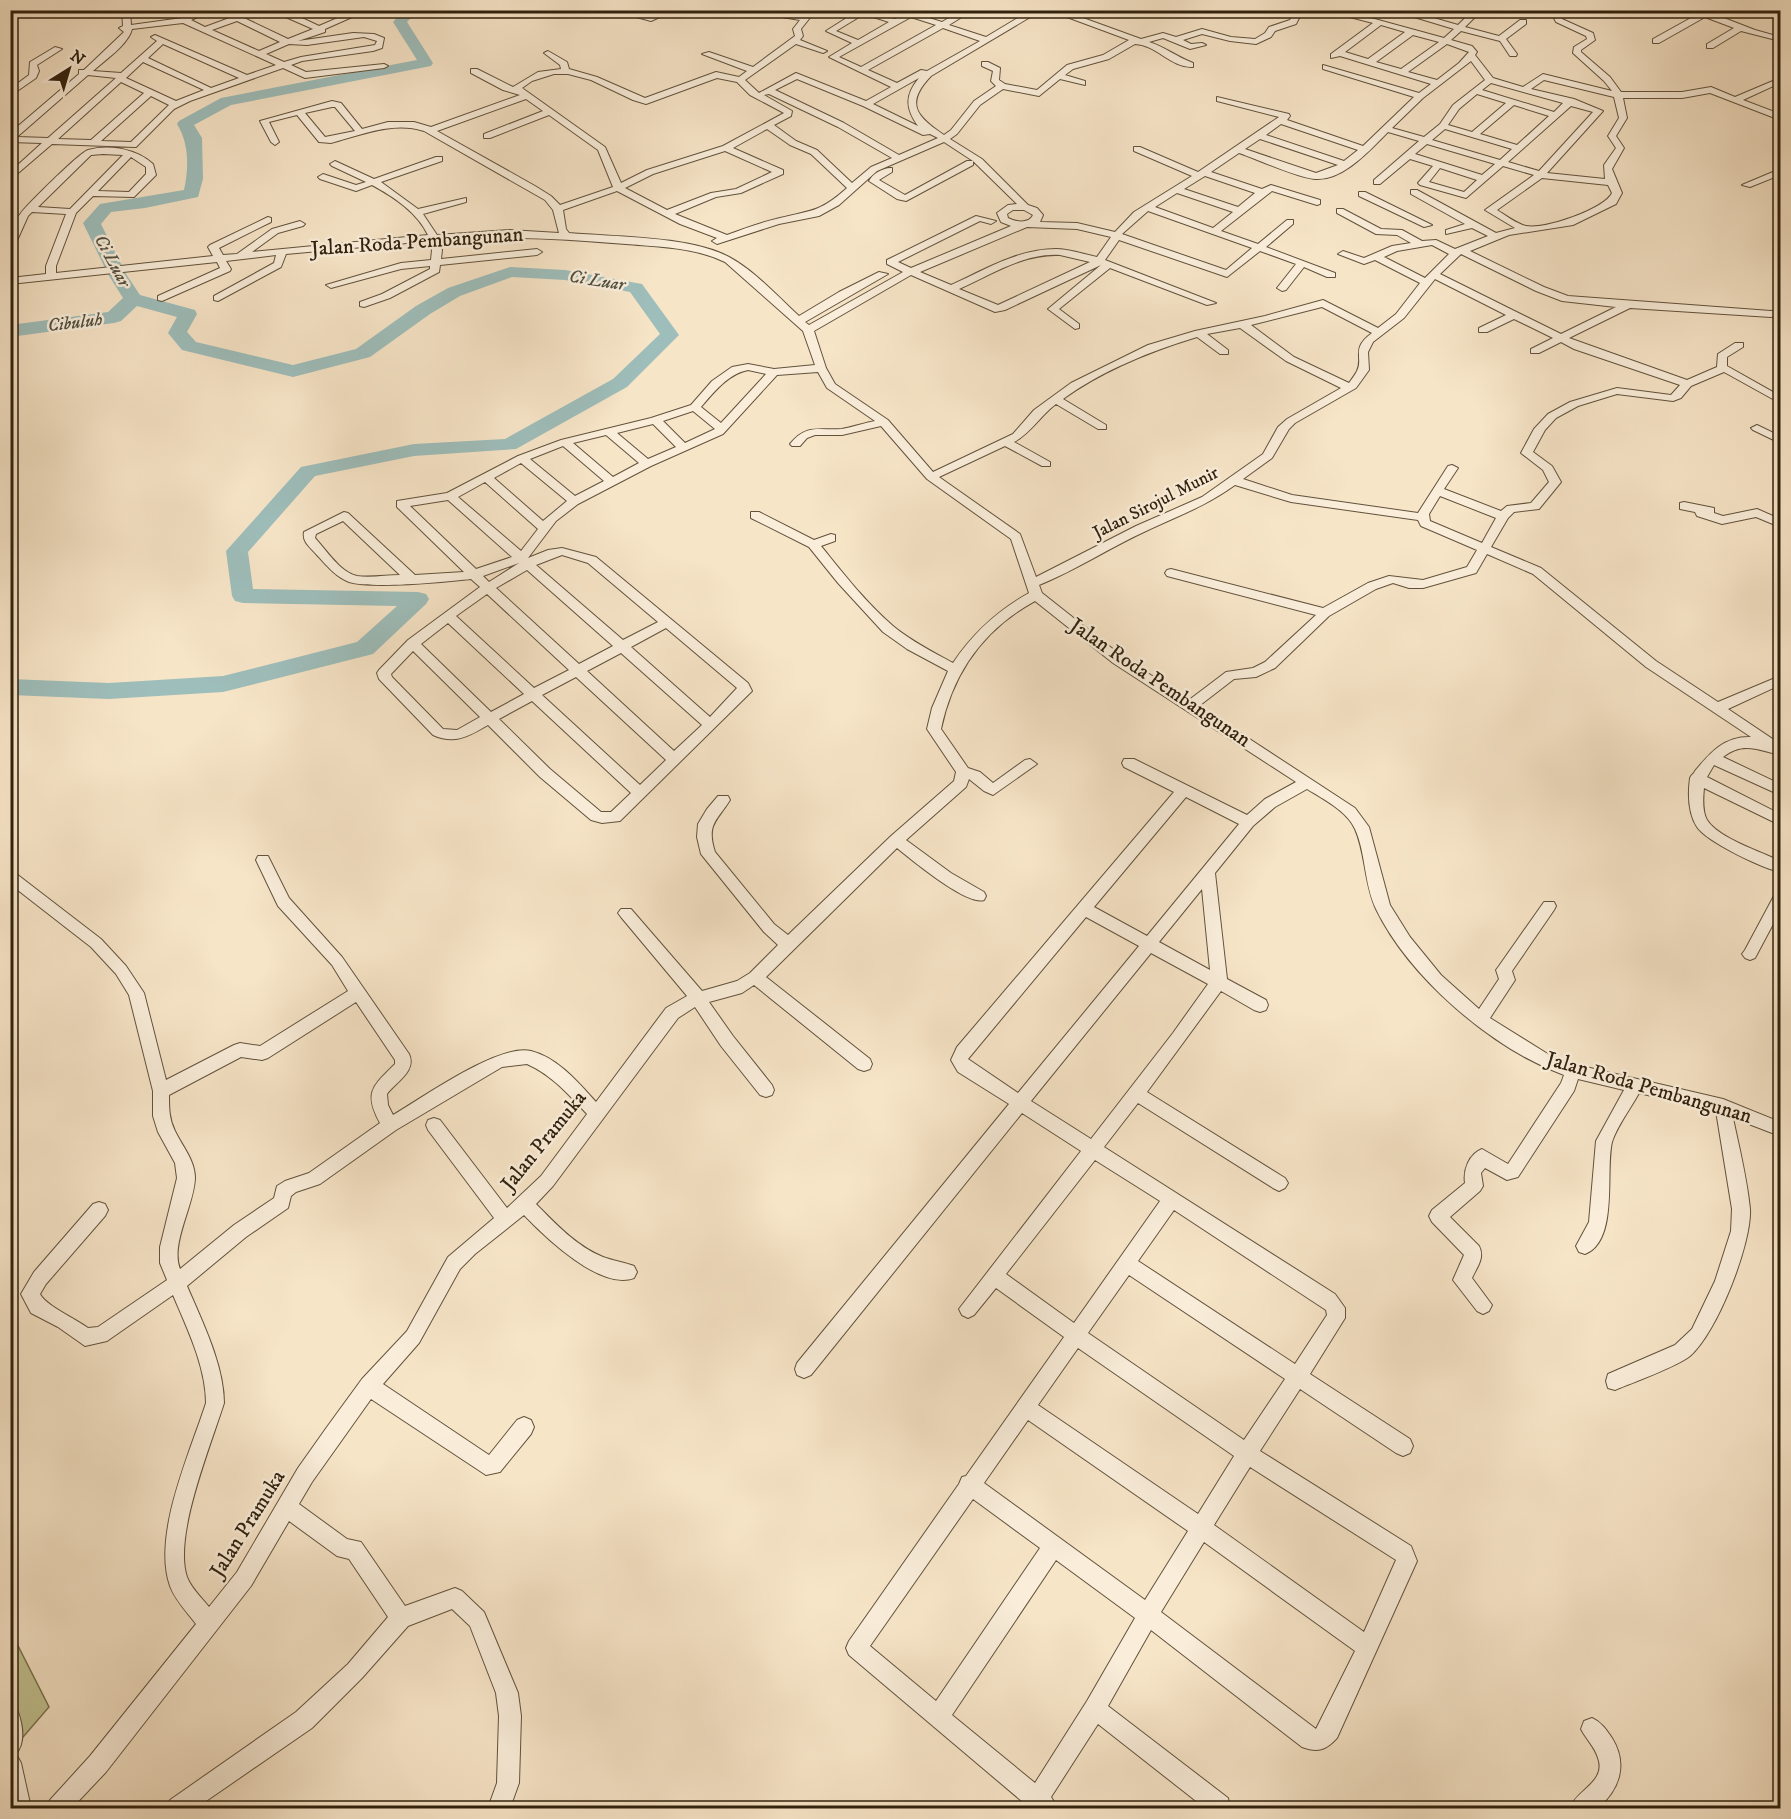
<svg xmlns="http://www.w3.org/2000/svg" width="1791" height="1819" font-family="'IM FELL DW Pica',serif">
	<rect width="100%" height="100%" fill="#f7e5c8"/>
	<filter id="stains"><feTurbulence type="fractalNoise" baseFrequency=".00333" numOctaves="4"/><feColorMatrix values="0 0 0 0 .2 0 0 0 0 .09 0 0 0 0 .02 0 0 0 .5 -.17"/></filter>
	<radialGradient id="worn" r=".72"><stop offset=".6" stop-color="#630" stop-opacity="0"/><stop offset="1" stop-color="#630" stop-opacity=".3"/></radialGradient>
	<!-- green -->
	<path fill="#c2c392" stroke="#797250" stroke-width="1.5" d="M10,1630L49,1707L11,1751H10Z"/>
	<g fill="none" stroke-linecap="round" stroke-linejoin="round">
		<!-- river -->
		<path fill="#9ebebb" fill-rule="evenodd" d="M403,10H418L407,22L433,63L431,66L231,105L194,125L202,138L203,179L198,197L145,208L111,212L101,224L126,274L140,295L195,310L197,314L187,332L196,342L293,365L356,349L416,306L448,288L510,267L565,270L642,284L679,335L627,387L516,449L414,456L315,476L248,552L253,589L418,592L426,594L429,599L426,604L373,654L223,692L109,699L10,695V679L109,683L223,676L357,642L397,606L243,603L235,601L232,596L226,551L301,467L414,444L505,439L613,379L660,334L630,292L565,280L512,277L460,296L430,314L370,357L293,377L182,350L168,333L177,317L137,306L121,321L114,323L10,337V325L108,312L123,298L108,274L83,223L100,204L184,190C189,168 189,143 177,124L179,121L221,98L417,60L393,22Z"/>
		<!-- minor casing -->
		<g stroke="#62523c" stroke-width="2">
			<path id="minor" d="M122,10H130L131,25L182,18L201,10H213L191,20L205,27L251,10H264L244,18L288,39L313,29L279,14V10H285L319,26L356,10H368L325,29V32L298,41L353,33L374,34L384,38L382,48L373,51L302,61L291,65L306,72L384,64L388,66L384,68L305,78L283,68L190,101L174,109L136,147L52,144L10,180V172L42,143L10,142V133L79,74V70H84L124,32L119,28L123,26ZM237,21L280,42L259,51L212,30ZM183,23L276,65L247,75L155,35L151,37L157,41L121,73L93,71C105,60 128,45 132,29ZM364,37L377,41L375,45L301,57L284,62L266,54L289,44L307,45ZM163,44L239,78L211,88L148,58ZM143,62L204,90L176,101L126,78ZM88,75L116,78L48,138L17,137ZM121,82L144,93L91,140L58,139ZM151,96L169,105L131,142L101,141Z
				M611,10H626L650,16L663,10H675L651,21Z
				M807,10H816L801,29L803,36L800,40L827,51L823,53L796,44L745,80L759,93L796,73L866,101L891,87L829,57L852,43L826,31L856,12L854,10H868L895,19L910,10H921L916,14L942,22L962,10H973L949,25L986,37L1031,10H1042L931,76C904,104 917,117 944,135L951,130L974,101L996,86L991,81L993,71L982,66V62H988L1000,68L999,80L1005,84L1037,90L1067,65L1103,55L1129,40L1048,10H1061L1141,39L1163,33L1176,37L1202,29L1231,37L1255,39L1265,33L1269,27L1290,20L1295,10H1303L1296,24L1275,31L1271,37L1256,44L1230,41L1202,34L1183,40L1191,44L1202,43L1206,45L1190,49L1163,38L1149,42C1165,47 1177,57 1193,63V67C1171,68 1157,45 1135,44L1109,59L1073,69L1065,75L1085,81V85L1060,79L1039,96L1003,89L980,105L957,134L950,139L982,159L1028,205L1037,208L1043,215L1040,222L1077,223L1115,232L1134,212L1192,176L1134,151V147H1140L1198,172L1279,117L1217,101V97L1289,114L1290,116L1287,120L1363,146L1414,97L1323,69V65L1419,93L1431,84L1340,56L1331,58V54L1373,23L1346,16L1345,14L1349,12L1444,38L1454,29L1391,10H1406L1458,25L1473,10H1482L1465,27L1499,36L1520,20H1526V24L1506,39L1517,54L1516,56H1510L1500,41L1461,31L1451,40L1472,46L1477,52L1475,55L1493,78L1523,87L1543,74L1612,91L1604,81L1573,53L1574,47L1587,39L1586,36L1556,22L1550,10H1558L1562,19L1593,33L1595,40L1581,50V52L1610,77L1621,92H1682L1711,87L1735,97L1780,78V83L1743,100L1780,114V120L1710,93L1682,98H1623L1627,118L1616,136L1624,148L1612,169L1622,193L1616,204L1573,225L1509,235L1470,251L1544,287L1568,296L1771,311L1780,309V315L1771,317L1630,308L1569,338L1687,380L1717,367L1718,354L1735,343H1743V347L1727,357V366L1780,396V403L1724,372L1691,386L1681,398L1673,401L1617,394L1578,406L1556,418L1545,430L1533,452L1552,466L1561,482L1539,509L1514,512L1508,518L1491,547L1541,568L1656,661L1718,702L1780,676V685L1728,709L1780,744V755C1759,750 1743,741 1723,757L1780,784V795L1714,765L1707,777L1780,814V825L1704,788C1703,798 1702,811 1707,820C1718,838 1762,852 1780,861V872C1762,868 1707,842 1697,827C1688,813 1688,793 1690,778C1691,775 1694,774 1695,771C1710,753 1724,736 1751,737L1646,667L1533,574L1487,554L1476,573L1423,588H1409L1393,583L1376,589L1329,616L1275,668L1256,677L1234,679L1199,706L1355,808L1369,827L1390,905L1410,937L1441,975L1479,1009L1499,979L1496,970L1499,966L1544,902H1554L1556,906L1554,910L1512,971L1515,980L1490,1018L1551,1056L1573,1064L1723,1099L1780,1122V1136L1733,1118C1739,1147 1747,1178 1750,1209C1752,1243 1717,1333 1690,1356C1678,1366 1632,1383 1615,1390L1608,1388L1606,1381L1608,1374L1675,1345L1692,1329L1715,1281L1731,1231L1732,1209L1716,1111L1639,1093C1631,1108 1617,1126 1612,1142C1605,1171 1619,1241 1585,1254L1579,1252L1576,1246L1589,1222L1596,1141L1624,1090L1578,1079L1574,1091L1518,1177L1507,1180L1485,1168L1481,1173L1483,1186L1480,1191L1450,1217L1479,1246C1485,1258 1477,1267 1472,1278L1492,1305L1489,1311L1483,1314L1477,1311L1453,1280L1464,1255L1432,1222L1429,1216L1432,1210L1465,1183C1463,1170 1469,1154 1482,1149L1508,1164L1561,1083L1564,1075C1492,1049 1409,977 1376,909C1364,884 1366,853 1355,829C1347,811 1323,799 1307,789L1275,807L1253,826L1215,873L1227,979L1266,1000L1268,1005L1266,1010L1260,1012L1254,1010L1221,991L1147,1092L1285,1178L1288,1183L1285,1188L1279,1191L1273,1188L1138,1103L1104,1147L1335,1294L1345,1308V1318L1310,1374L1410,1439L1413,1446L1410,1453L1403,1456L1396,1453L1300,1389L1260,1451L1411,1546L1417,1561L1337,1738C1326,1750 1318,1753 1302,1747L1151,1630L1108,1706L1228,1798L1230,1808H1205L1098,1724L1051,1797L1058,1808H1030L849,1655L846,1648L849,1641L959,1484L962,1477L966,1476L1064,1337L996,1288L974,1315L968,1318L962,1315L959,1309L1081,1151L1022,1113L811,1375L804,1378L797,1375L795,1369L797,1363L1009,1104L958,1072L951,1060L957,1047L1174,792L1124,767L1122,763L1124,759H1134L1247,815L1265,799L1296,782L1113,663L1035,601C984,629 953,672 941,729L968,768L980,772L993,783L1025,760L1030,759L1037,764L993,795L984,791L969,779L966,787L906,840L951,873L984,892L986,896L984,900C967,906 912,860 897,848L766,977L870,1059L872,1064L870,1069L864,1071L858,1069L754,985L742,993L709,1002L733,1036L772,1085L774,1090L772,1095L766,1097L760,1095L721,1046L695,1007L678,1018L553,1186L536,1204C556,1224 576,1246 603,1257C613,1261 624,1262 634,1266L637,1272L634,1278C601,1291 545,1237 524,1215L475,1254L460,1269L419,1343L383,1384L489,1455L517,1420L524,1417L531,1420L534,1427L531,1434L500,1472L486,1475L371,1399L312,1482L299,1504L347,1539L361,1542L405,1606L455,1588L462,1591L484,1612L518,1693L521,1716L519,1783L510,1808H488L497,1783L499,1716L496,1693L470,1626L452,1609L408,1626L362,1678L312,1728L196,1808H167L170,1800L296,1712L348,1664L388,1617L349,1559L337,1556L289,1521L251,1586L106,1772L72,1808H47L50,1800L90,1756L196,1624C187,1612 175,1600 170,1586C152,1535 190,1453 206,1403C206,1367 187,1328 173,1295L107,1341L85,1346L58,1327L31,1313L21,1294L34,1272L93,1204L99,1202L105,1204L108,1210L105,1216L46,1284L40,1294C45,1305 76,1319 88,1328L98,1327L167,1280L160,1263V1247L177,1178L175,1163L158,1132L153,1116V1091L129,995L116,974L91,947L10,884V869L101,939L126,966L144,993L166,1080L234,1045L240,1043L260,1046L348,991L332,965L278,906L256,860L258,856H268L289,898L342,957L409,1054C417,1071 396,1082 387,1094L388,1105L393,1115C422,1098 499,1043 531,1051C558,1058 578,1082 596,1102L666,1008L687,996L621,917L618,913L621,909H631L702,991L737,981L750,973L778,945L764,932L701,854L697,837L698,824L707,809L718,796H728L730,800C717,821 706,824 715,852L774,924L788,935L891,836L954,781L956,772L927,729L932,708L948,671L907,649L883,632L838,583L809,547L751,518V512H759L814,540L831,534L835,535V541L821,546C843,573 866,603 893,626C911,641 933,652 953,663C973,633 997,611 1029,593L1011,539L927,479L881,426L842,435H815L807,438L800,446H792L790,444C807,423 820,431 842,429C853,427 864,423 875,421L827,388L818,372L777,375L723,434L651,466L578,504L556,521L528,558L548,550L562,548L596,557L748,683L752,691L620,821L602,823L591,820L540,777L488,725C469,736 455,745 433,735L379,679L377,673L379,670L408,640L480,587L471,579C445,582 372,589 349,582C336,577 326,565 317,555C310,547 302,542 304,532L344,512L348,513L415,575L464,572L397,507V501L447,493L518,456L561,440L651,418L691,405L712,381L732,367L748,364L774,369L815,365L803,331L725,262C694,247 660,247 626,244C563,239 502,235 439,240L442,250L441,259L537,249L542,252L537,255L440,265L439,272L390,298L364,307L360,306V302L382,294L430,269V266L401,269L331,288L326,285L401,263L431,260L432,250L429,241L286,254L281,267L218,301L214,300V296L274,263L276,255L226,261L231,269L230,271L162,301L158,300V296L220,268L217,262L10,284V278L46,274V266L66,214L32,212L28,216L15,245L10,248C10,235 13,223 21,213C28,204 79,153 88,150C109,144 137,149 153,164L156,175L134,197L93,196L76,213L56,266V273L213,256L208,247L210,245L268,217L271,218V222L219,248L223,255L237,254L272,229L300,221L305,224L303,226L278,233L252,252L428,235C417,212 394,197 372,185L356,191L320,179L318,177L323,174L356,185L366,182L332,166L330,164L335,161L374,179L436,157H442V161L381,182L418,209L466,198V202L423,214L437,235L509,230L559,233L553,210L545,200L424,131C393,121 361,135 331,143L319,142L297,115L269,122L279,142L275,145L271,142L260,121L332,101L341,103L362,129L388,122H414L431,127L520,95L503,90L471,73V69H477L513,87L538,72L561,69L560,65L544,53L548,51L567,62L569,69L597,77L645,98L716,72L739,77L747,71L702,54L709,52L753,67L795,36L793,29L800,20L776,16V12L803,16ZM864,14L889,22L858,40L836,31ZM911,17L936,25L861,67L839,57ZM1381,25L1405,32L1368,59L1345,52ZM943,28L980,41L927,71L921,70L897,83L868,70ZM1413,35L1439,42L1401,69L1376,62ZM1447,44L1469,52L1459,63L1437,80L1408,72ZM1471,61L1485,80L1453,105L1440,124L1424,137L1392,128L1423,98ZM554,74H568L591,80L633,100L646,104L717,78L737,82L750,95L784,113L723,146L647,170L621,183L605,147L522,88L532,81ZM919,78C905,95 905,108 918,126L873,104ZM797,79L863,106L923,135L930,134L938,138L899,155L844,123L775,90ZM1544,80L1614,97L1619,118L1608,136L1616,148L1604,165L1605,179L1547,173L1603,111L1574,99L1531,89ZM1491,83L1563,103L1554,112L1482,90ZM769,94L838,127L892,158L871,167L852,183L817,150L796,141L774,125L791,116L792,111L764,95ZM1477,94L1506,103L1472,132L1448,125L1459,109ZM526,99L543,111L484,134V138H490L549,115L598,150L613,187L560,205L551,196L535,186L437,131ZM1514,105L1549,116L1517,145L1480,134ZM1571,106L1593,112L1539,171L1508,162ZM332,107H335L355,131L325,137L305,113ZM1281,124L1358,150L1344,161L1266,135ZM767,129L790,145L811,154L847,188C818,214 810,210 776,219C759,223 743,229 727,235L675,214L716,197L741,193L783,174V170L733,148ZM1445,129L1512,149L1500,160L1432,140ZM1388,132L1419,141L1374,180V184H1380L1410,159L1433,166L1418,183L1420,185L1466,198L1503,166L1534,175L1485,210L1515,228L1496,233L1417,190H1411V194L1465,224L1446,230V234L1472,228L1488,236L1455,249L1436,240L1422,241L1402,230L1381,229L1343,209H1337V213L1376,234L1397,235L1411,243L1392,246L1364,258L1343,251L1338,254L1364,264L1375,260L1420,283L1396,314L1378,328L1323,300L1265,316L1195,331L1148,345L1071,383L1034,410L1013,434L933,472L888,420L835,384L826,368L814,331L911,275L995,312L1005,310L1101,265L1048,309L1075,329L1079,328V324L1059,309L1110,268L1207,305L1216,303L1105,260L1119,240L1227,277L1260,251L1296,264L1277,288L1282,291L1286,290L1304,267L1327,277H1335V273L1266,247L1293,224V220H1287L1258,244L1221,231L1272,191L1317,205L1320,204V200L1271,185L1262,189L1211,172L1239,153C1257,159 1298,178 1315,179C1343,181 1370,150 1388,132ZM1260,139L1338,165L1316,173L1245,149ZM944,142L973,161H967L905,195L879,180L892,172V168C884,167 872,174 869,181L897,199L906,201L973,165V161L1017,204L1008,205L997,213L1001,222L1011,226L911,268L898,262L980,221L991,224L996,221L976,216L887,260V264L903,272L809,325L805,322L888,274L879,272L839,292L799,316C777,296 755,271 729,257C690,236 614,237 569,233L566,229L563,210L617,191L680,224L717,238L712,241L717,244L779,224L819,216L839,205L877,171ZM1427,144L1495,164L1482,175L1415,154ZM725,151L772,172L736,189L711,193L667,210L625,188L653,174ZM103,154L123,155L70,209L38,207L91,155ZM131,157L146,167V174L129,192L98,191ZM1440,168L1477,180L1464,192L1429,182ZM1205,176L1255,193L1238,207L1184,189ZM1542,178L1608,185L1612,193C1605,209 1544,230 1526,226C1517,224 1505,215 1497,210ZM1177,193L1233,212L1213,228L1155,207ZM1013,210H1024L1033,215C1029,224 1016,222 1008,218L1007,214ZM1148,211L1252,248L1226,270L1122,234ZM1027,227L1077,229L1111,237L1097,257C1083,254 1069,249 1056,249C1018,249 984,270 951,285L920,272ZM1432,245L1449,254L1425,278L1384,257L1397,251ZM1461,254L1536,291L1562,301L1616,307L1561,334L1440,274ZM1060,255L1090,262L998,305L959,289C991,275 1023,253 1060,255ZM1435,279L1506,315L1479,328V332H1487L1514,319L1553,338L1531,349V353H1539L1561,342L1574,349L1680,385L1671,395L1617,388L1570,402L1548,414L1534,429L1521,453L1543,470L1549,482L1531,503L1507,506L1501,511L1444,489L1458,468L1452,465L1448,466L1418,513L1292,495L1243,479L1272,458L1289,429L1295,423L1356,388L1369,370L1368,352L1373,342L1404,318ZM1322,307L1372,333C1350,349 1364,357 1357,371C1355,375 1351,380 1349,383L1294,357L1251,325ZM1240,328L1286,361L1341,388L1287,419L1278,427L1263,454L1202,497L1136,526L1036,577L1020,534L939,477L1005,446L1042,466H1050V462L1014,442C1030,434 1041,415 1056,404L1098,429H1106V425L1063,399C1103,370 1151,351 1197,337L1220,354H1228V350L1207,334ZM748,370L766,374L721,423L701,407C714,392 728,374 748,370ZM693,411L715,429L685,443L663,421ZM653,424L676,447L648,459L617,433ZM606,435L639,463L613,477L573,443ZM563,446L604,481L575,496L530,459ZM521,463L567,501L543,521L494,478ZM485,482L538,529L521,551L458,497ZM1235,485L1291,502L1418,520L1421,526L1477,550L1467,567L1423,580L1389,576L1368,583L1323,608L1171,569L1167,570L1165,573L1167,576L1316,615L1265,662L1253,668L1226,672L1189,700L1123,657L1042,593L1039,585C1076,570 1109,548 1146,531C1178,516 1206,506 1235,485ZM1440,496L1496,518L1482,543L1430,521L1429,514ZM448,500L512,557L476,569L410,506ZM343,521L400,575C387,575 370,578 357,576C340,572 327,551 315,538L316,534ZM562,555L588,563L658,622L623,640L536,565ZM519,563L489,582L483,576ZM527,570L613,646L579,664L496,588ZM487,594L569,670L534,688L456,616ZM448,623L524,694L491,712L421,644ZM666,628L737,688L710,717L631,647ZM413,651L480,717L457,730L443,729L392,677L391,674ZM621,653L702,725L674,751L587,671ZM576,677L666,760L640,785L542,695ZM532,701L631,793L611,812H601L550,769L499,719ZM1186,797L1239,824L1147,936L1094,907ZM1202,889L1210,970L1159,942ZM1086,917L1139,946L1018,1093L968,1059ZM1151,953L1208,984L1173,1033L1091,1139L1031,1101ZM356,1002L395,1060V1064C373,1086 363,1092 380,1123L309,1173L285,1181L277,1186L274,1198L234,1225L180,1269C170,1244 194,1206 195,1178C195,1160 182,1146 175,1131C169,1119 169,1108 169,1095L241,1057L262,1060L268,1058ZM527,1064C552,1075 569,1095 587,1114L541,1176L507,1208L440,1120L434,1118L428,1120L426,1125L428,1130L494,1218L448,1257L407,1331L362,1379L327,1427L298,1468L237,1572L209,1607C202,1598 191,1588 187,1577C173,1536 211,1445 224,1403C224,1365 202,1321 187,1286L246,1237L288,1208L291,1196L296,1192L320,1184L396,1130L502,1067ZM1095,1160L1160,1201L1074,1323L1006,1274ZM1174,1210L1326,1310L1327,1315L1295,1364L1138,1261ZM1129,1275L1285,1379L1244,1440L1088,1333ZM1078,1348L1234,1456L1198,1514L1038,1405ZM1028,1420L1188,1531L1145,1600L984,1483ZM1250,1467L1396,1560L1364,1632L1214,1525ZM973,1499L1040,1548L936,1701L870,1646ZM1204,1542L1355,1651L1316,1729L1161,1612ZM1056,1560L1135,1618L1087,1701L1035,1783L952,1715Z
				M1255,10H1263L1258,14Z
				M1691,10H1713L1711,13L1755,30L1780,37V41L1741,31L1713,48H1707V44L1734,28L1705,17L1659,43H1653V39L1698,14Z
				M55,47L62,49L37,65L39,71L36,78L10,96V89L29,75L30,62Z
				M1780,169V175L1750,187L1742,185Z
				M1359,192H1365L1432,225L1424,227L1359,196Z
				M1757,425L1780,436V443L1753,430L1751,428Z
				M1684,502L1714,508V513L1723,516L1757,509L1780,519V527L1756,517L1722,524L1697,516L1695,512L1680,509V503Z
				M1780,892V911L1755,958L1750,960L1745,958L1742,954L1745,950L1775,894Z
				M10,1709L18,1712C23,1726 25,1743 16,1754L21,1763L31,1808H10Z
				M1592,1718C1601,1722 1606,1729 1612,1738C1628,1764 1620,1789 1598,1808H1570C1576,1790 1607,1782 1598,1758C1595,1747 1586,1739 1581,1729L1584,1721Z"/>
		</g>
		<!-- minor -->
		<use href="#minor" fill="#faeedb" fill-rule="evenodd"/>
	</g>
	<g text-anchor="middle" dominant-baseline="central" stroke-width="5" stroke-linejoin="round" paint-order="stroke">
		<!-- far-water labels -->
		<g font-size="18" font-style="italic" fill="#515041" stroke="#faeedb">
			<text transform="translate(112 261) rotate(62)">Ci Luar</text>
			<text transform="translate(597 281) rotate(9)">Ci Luar</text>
			<text transform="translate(75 323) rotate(-7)">Cibuluh</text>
		</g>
		<!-- far-street labels -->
		<g font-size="18" fill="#30210d" stroke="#faeedb">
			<text transform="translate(1156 503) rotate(-27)">Jalan Sirojul Munir</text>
		</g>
		<!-- street labels -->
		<g font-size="21" fill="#30210d" stroke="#faeedb">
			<text transform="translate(417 242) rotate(-4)">Jalan Roda Pembangunan</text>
			<text transform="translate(1160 683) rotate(34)">Jalan Roda Pembangunan</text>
			<text transform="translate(1649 1088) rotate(16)">Jalan Roda Pembangunan</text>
			<text transform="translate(544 1141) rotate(-51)">Jalan Pramuka</text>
			<text transform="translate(248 1524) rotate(-58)">Jalan Pramuka</text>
		</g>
	</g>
	<!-- margin -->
	<rect width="1791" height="1819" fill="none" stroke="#f7e5c8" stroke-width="36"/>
	<rect x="12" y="12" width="1767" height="1795" fill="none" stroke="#30210d" stroke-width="3"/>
	<rect x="18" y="18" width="1755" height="1783" fill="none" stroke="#30210d" stroke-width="1.5"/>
	<!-- north arrow -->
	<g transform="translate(69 69) rotate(37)" stroke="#faeedb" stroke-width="4.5" paint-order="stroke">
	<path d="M0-4.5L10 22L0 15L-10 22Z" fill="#30210d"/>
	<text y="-9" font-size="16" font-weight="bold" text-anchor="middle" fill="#30210d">N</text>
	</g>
	<rect width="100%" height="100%" filter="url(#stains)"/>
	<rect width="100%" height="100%" fill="url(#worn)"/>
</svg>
